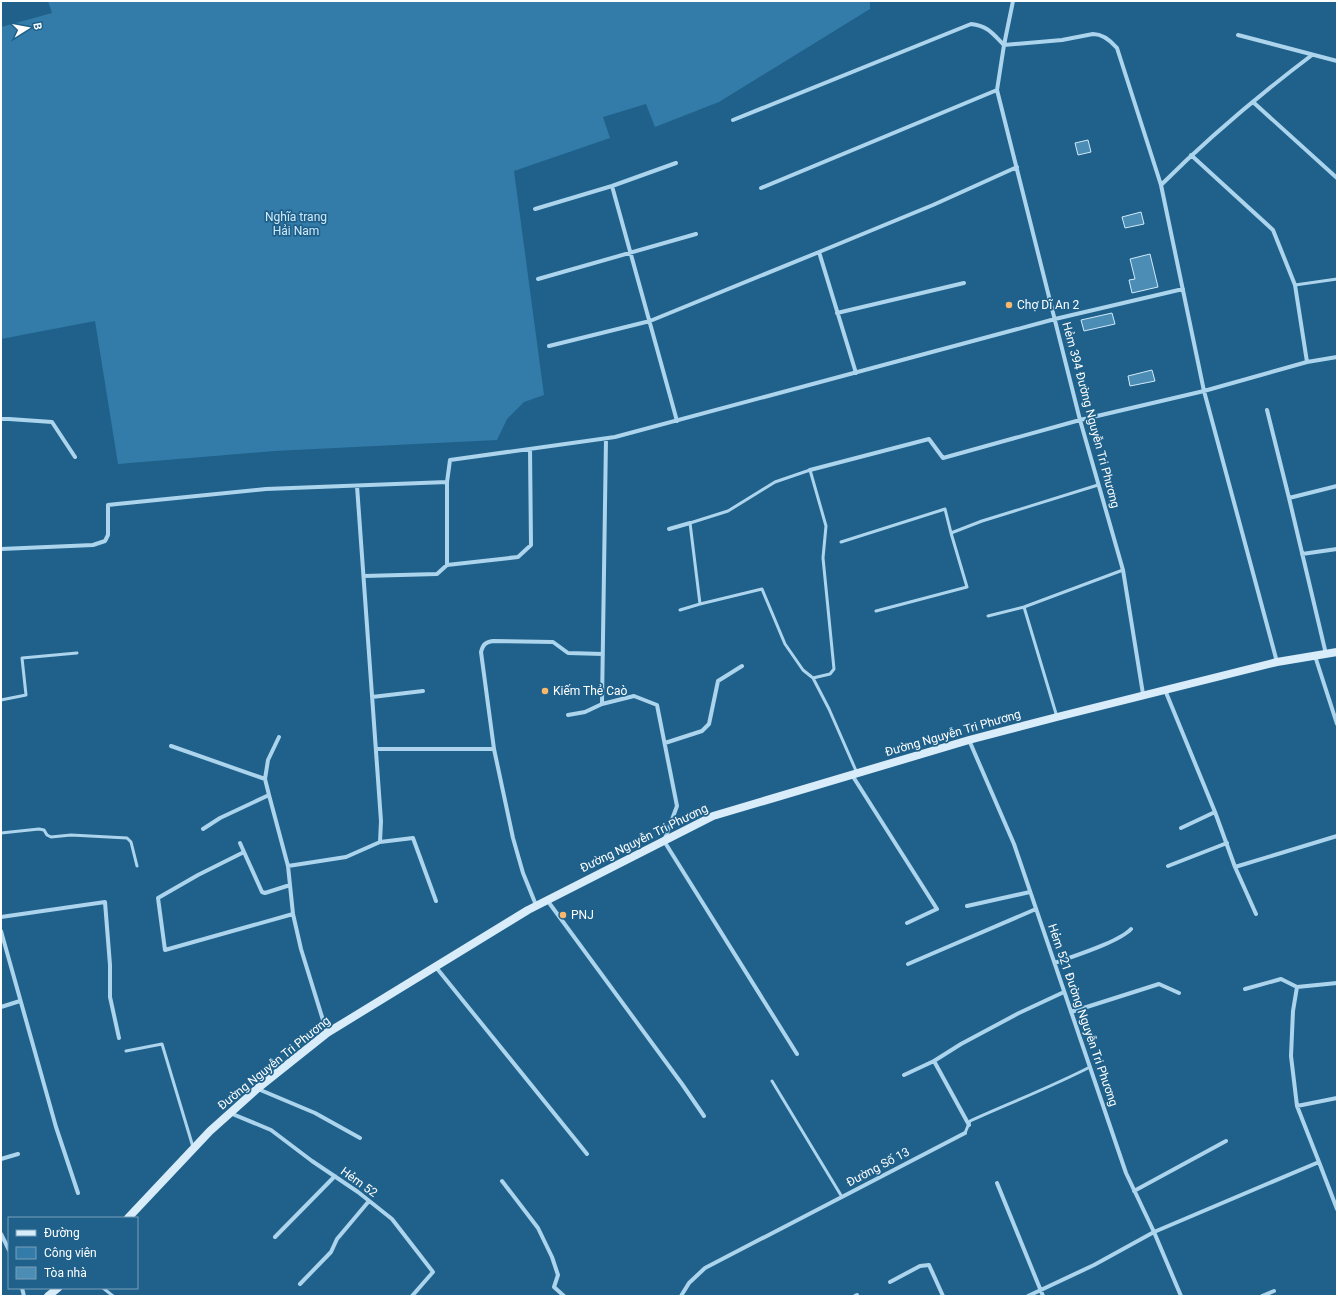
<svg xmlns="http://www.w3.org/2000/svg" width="1338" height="1297" font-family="Roboto,sans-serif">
	<rect width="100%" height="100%" fill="#1f618b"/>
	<!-- green -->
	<path fill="#337ca9" d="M48,1H870V9L719,102L655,127L646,104L603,117L610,138L514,171L544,395L524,402L507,419L497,440L274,451L118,464L95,321L1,339V27L52,13Z"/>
	<!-- building -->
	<path fill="#4c8db5" stroke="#d1eaf9" d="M1088,140L1091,152L1078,155L1075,143Z
		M1141,212L1144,224L1125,228L1122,217Z
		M1150,254L1158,287L1132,293L1129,280L1135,279L1130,259Z
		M1112,313L1115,324L1084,331L1081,320Z
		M1152,370L1155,381L1130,386L1128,376Z"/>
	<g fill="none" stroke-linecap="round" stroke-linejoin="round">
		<!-- service -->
		<path stroke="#acd4ec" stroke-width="3" d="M1295,285L1337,279
			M841,542L945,509L951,533L982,521L1098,485
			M700,604L690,523L728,511L775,482L810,470L826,526L823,558L834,669L830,674L813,678
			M1024,607L1057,717
			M680,610L700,604L762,589L785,644L803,670L813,678L829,709L857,773
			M876,611L967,587L951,533
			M988,616L1024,607L1123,570
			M1,700L26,695L22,658L77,653
			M1,833L39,829L44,830L47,835L51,837L71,835L127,838L131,842L137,866
			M126,1051L162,1044L193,1147
			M772,1081L842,1197
			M965,1133L970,1121C1010,1103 1051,1087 1090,1067
			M103,1288L113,1296"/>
		<!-- minor -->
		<path stroke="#acd4ec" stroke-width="4" d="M1013,1L1004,45L997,90L1080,420L1123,570L1143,694
			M1238,35L1337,61
			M1253,102L1337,178
			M733,120L971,24C988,26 992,33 1004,45L1062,40L1093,34C1102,34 1111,41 1117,48L1161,185L1204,391L1277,662
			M1191,155L1273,230L1295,285L1307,362L1337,357
			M1161,185C1208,138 1259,95 1312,55
			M612,186L677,421
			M761,188L997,90
			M535,209L612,186L676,163
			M819,252L933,205L1017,167
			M538,279L696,234
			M837,313L964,283
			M549,346L650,321L819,252L856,373
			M1267,410L1289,498
			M1,419H9L52,422L75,457
			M606,439L602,704L634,696L657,705L677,806L664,841L797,1054
			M810,470L929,439L943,458L1080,420L1204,391L1307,362
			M669,529L690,523
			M1,549L93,545L105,541L108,535V505L117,504L266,489L447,482
			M1302,554L1337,549
			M447,565V482L450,460L615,437L1055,319L1183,289
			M364,576L437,574L447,565L518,557L531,545L530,449
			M1326,654L1289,498L1337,486
			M1315,656L1337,724
			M1165,690L1215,812L1235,867L1256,914
			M372,697L423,691
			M568,715L585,712L602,704
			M969,740L1014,844L1126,1173L1154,1232L1181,1296
			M665,743L702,731L709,724L718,681L742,666
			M171,746L265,779L269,795L288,866L346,857L380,842L381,821L357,486
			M376,749H494
			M852,775L937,909L907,923
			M265,779L268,760L279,737
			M1181,828L1215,812
			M203,829L220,818L269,795
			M380,842L413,838L436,901
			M240,843L244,852
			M288,866L293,914L301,949L327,1033
			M1168,866L1227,843
			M1235,867L1337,836
			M290,885L265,893L262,892L244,852L198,875L158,898L165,950L293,914
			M547,900L682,1084L704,1116
			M536,905L523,873L513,838L494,749L481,652C483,644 486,642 493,641L553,642L568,653L603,654
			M967,906L1030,892
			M1,917L105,902L110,965V997L119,1038
			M1,931L56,1127L78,1193
			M1055,963C1074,956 1119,942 1131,929
			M908,964L1036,909
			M435,966L587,1154
			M1245,989L1281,979L1297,987
			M1,1007L20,1001
			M1071,1012L1159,984L1179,993
			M904,1075L934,1061
			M258,1089L315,1113L360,1138
			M1297,1106L1291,1056L1293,1011L1297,987L1337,983
			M230,1113L271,1130L312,1161L358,1192L392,1219L433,1272L412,1296
			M969,1125L934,1061L961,1044L1019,1013L1064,992
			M1,1159L18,1154
			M1319,1162L1337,1209
			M502,1181L538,1228L552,1257L558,1275L554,1287L564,1296
			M997,1183L1043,1296
			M1134,1191L1226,1141
			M1,1234L9,1250
			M275,1237L335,1176
			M890,1282L920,1266L929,1265L943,1296
			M300,1284L331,1252L337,1239L369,1201
			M22,1288L24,1296
			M681,1296L689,1283L705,1268L965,1133
			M855,1296L857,1295
			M1028,1296L1094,1265L1154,1232L1319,1162L1297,1106L1337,1098
			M1262,1296L1274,1291"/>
		<!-- secondary -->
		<path stroke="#d8ecf9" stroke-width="8" d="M128,1218L210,1131L258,1088L327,1033L528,910L713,816L969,740L1057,717L1277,662L1337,652
			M48,1296L58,1288"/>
	</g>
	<!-- markers -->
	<g fill="#fab86c" stroke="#1f618b" stroke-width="1.5">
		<circle cx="1009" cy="305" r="4"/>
		<circle cx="545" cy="691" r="4"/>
		<circle cx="563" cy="915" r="4"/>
	</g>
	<g text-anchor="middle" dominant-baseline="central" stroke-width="3.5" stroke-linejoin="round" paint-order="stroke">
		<!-- park labels -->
		<g font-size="12" fill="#d1eaf9" stroke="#1f618b">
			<text x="296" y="217">Nghĩa trang<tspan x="296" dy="14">Hải Nam</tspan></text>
		</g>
		<!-- poi labels -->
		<g font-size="12" fill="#fff" stroke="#1f618b" text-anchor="start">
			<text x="1017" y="305">Chợ Dĩ An 2</text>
			<text x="553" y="691">Kiếm Thẻ Caò</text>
			<text x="571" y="915">PNJ</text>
		</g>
		<!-- street labels -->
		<g font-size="12" fill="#fff" stroke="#1f618b">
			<text transform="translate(1091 415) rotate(75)">Hẻm 394 Đường Nguyễn Tri Phương</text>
			<text transform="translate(953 733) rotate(-16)">Đường Nguyễn Tri Phương</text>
			<text transform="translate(644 838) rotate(-26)">Đường Nguyễn Tri Phương</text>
			<text transform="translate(1083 1015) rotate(71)">Hẻm 521 Đường Nguyễn Tri Phương</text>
			<text transform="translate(274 1063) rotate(-39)">Đường Nguyễn Tri Phương</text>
			<text transform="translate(878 1167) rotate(-28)">Đường Số 13</text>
			<text transform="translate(359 1182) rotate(36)">Hẻm 52</text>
		</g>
	</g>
	<!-- border -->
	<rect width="1338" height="1297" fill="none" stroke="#ffffff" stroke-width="4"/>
	<!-- legend -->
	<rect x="8" y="1217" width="130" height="72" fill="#1f618b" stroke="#79a0b9"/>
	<rect x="16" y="1230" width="20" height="6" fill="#d8ecf9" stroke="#79a0b9"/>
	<text x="44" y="1237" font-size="12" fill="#ffffff">Đường</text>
	<rect x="16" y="1247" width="20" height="12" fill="#337ca9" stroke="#79a0b9"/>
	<text x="44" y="1257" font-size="12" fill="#ffffff">Công viên</text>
	<rect x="16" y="1267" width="20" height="12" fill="#4c8db5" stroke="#79a0b9"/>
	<text x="44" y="1277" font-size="12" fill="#ffffff">Tòa nhà</text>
	<!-- north arrow -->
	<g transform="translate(28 28) rotate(79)" stroke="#1f618b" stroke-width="3" paint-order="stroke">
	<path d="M0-3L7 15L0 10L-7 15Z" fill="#ffffff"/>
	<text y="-6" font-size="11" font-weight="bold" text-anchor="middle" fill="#ffffff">B</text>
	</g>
</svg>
